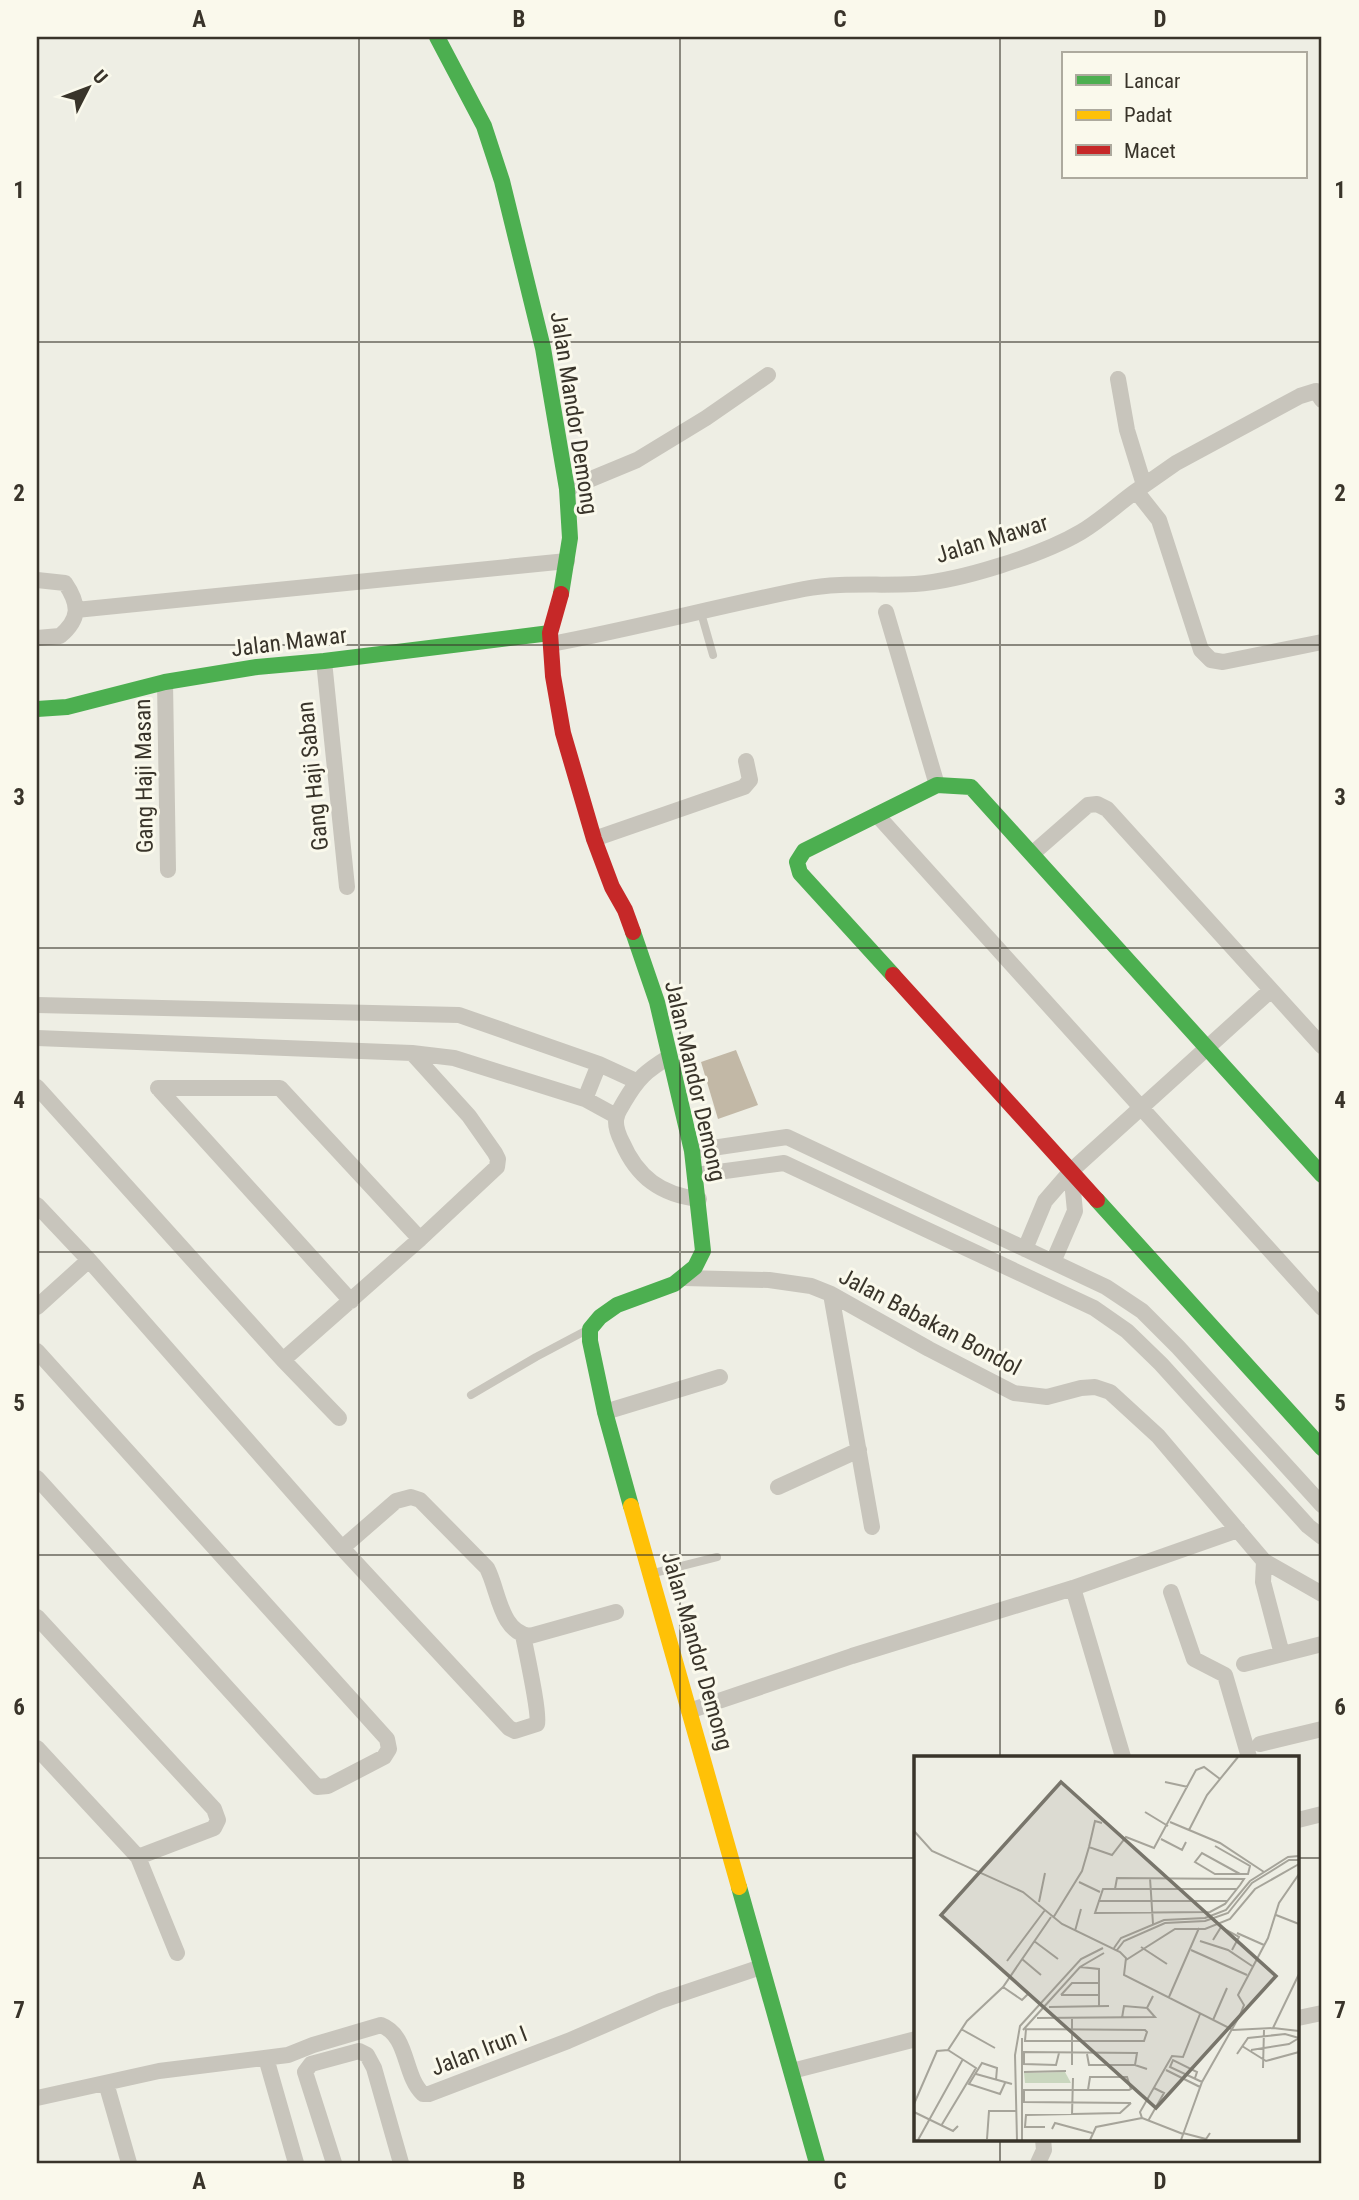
<svg xmlns="http://www.w3.org/2000/svg" width="1359" height="2200" font-family="'Roboto Condensed',sans-serif">
	<rect width="100%" height="100%" fill="#eeeee4"/>
	<!-- building -->
	<path fill="#c2b8a6" d="M736,1050L758,1105L718,1119L701,1062Z"/>
	<g fill="none" stroke-linecap="round" stroke-linejoin="round">
		<!-- lane -->
		<path stroke="#c8c5bc" stroke-width="8" d="M701,613L713,655
			M471,1395L536,1357L587,1330
			M654,1573L717,1557"/>
		<!-- street -->
		<path stroke="#c8c5bc" stroke-width="16" d="M1118,379L1127,430L1144,485
			M567,489L637,460L706,418L768,375
			M1136,491L1176,463L1300,396L1316,391L1322,400
			M37,580L65,583C80,605 80,619 60,636L37,638
			M76,610L567,561
			M886,612L937,785
			M551,644C636,628 719,606 804,589C841,582 878,586 915,584C960,581 1042,555 1081,532C1101,520 1118,504 1136,491L1159,520L1201,650L1211,660L1223,662L1322,642
			M324,661L347,887
			M165,682L168,870
			M877,815L1322,1308
			M594,839L744,787L750,780L746,761
			M1032,854L1088,805L1097,804L1107,809L1322,1046
			M37,1005L459,1015L599,1064L636,1081
			M37,1038L412,1053L454,1058L585,1099L616,1116
			M669,1057C646,1071 638,1078 624,1102C622,1106 618,1111 617,1116C614,1124 618,1134 622,1142C637,1177 661,1195 699,1199
			M37,1087L283,1360L339,1418
			M158,1088H280L420,1239
			M158,1088L351,1301
			M585,1099L599,1064
			M692,1151L787,1137L1106,1287L1142,1311L1178,1347L1322,1505
			M696,1175L784,1163L1094,1308L1127,1331L1161,1364L1308,1526L1322,1537
			M37,1205L89,1260L342,1548L509,1728L515,1731L537,1724C540,1714 526,1651 523,1635
			M1025,1249L1045,1201L1071,1171L1271,990
			M1053,1262L1075,1211L1071,1171
			M684,1278L769,1280L811,1286L831,1294L929,1349L1014,1393L1047,1397L1081,1388L1095,1387L1110,1392L1158,1436L1264,1561L1322,1594
			M831,1294L872,1527
			M37,1307L89,1260
			M37,1351L387,1739L389,1749L384,1757L328,1786L317,1787L37,1478
			M283,1360L420,1239L497,1167L498,1159L495,1153L469,1116L412,1053
			M605,1412L720,1377
			M778,1487L859,1450
			M342,1548L396,1501L411,1497L420,1500L487,1568C499,1591 500,1632 530,1636L616,1612
			M1264,1561L1263,1582L1282,1654
			M1073,1588L1123,1757
			M1171,1592L1194,1659L1225,1675L1249,1757
			M37,1617L214,1809L218,1820L214,1828L138,1857
			M1244,1664L1322,1644
			M689,1711L852,1656L1073,1588L1238,1530
			M1260,1744L1322,1729
			M37,1748L138,1857L177,1953
			M1298,1820L1322,1814
			M1298,2018L1322,2013
			M266,2058L296,2163
			M792,2071L916,2039
			M106,2083L129,2163
			M37,2098L159,2071L288,2055L313,2045L381,2025C409,2036 403,2075 423,2094H429L568,2041L660,2001L761,1967
			M334,2163L305,2072L311,2064L359,2051L367,2055L374,2068L401,2163
			M1038,2163L1044,2150L1043,2139"/>
		<!-- fast -->
		<path stroke="#4caf50" stroke-width="16" d="M437,37L484,126L502,181L543,348L567,489L570,538L561,594
			M37,709L67,707L165,682L257,667L324,661L550,633
			M893,975L800,873L797,862L804,851L937,785L971,787L1322,1175
			M1097,1200L1322,1448
			M631,1506L605,1412L590,1341V1329L600,1317L617,1305L674,1284L695,1267L703,1251L692,1151L657,1002L633,932
			M739,1887L817,2163"/>
		<!-- slow -->
		<path stroke="#ffc107" stroke-width="16" d="M631,1506L739,1887"/>
		<!-- jam -->
		<path stroke="#c62828" stroke-width="16" d="M561,594L550,633L553,676L563,733L594,839L612,887L625,910L633,932
			M893,975L1097,1200"/>
	</g>
	<!-- grid -->
	<path fill="none" stroke="#39342a" stroke-width="2" stroke-opacity="0.55" d="M359,37V2163M680,37V2163M1000,37V1757M37,342H1322M37,645H1322M37,948H1322M37,1252H1322M37,1555H1322M37,1858H916M1298,1858H1322M1000,2139V2163"/>
	<g text-anchor="middle" dominant-baseline="central" stroke-width="6" stroke-linejoin="round" paint-order="stroke">
		<!-- street labels -->
		<g font-size="23" fill="#39342a" stroke="#faf9ec">
			<text transform="translate(574 413) rotate(81)">Jalan Mandor Demong</text>
			<text transform="translate(992 539) rotate(-17)">Jalan Mawar</text>
			<text transform="translate(289 642) rotate(-7)">Jalan Mawar</text>
			<text transform="translate(144 776) rotate(-91)">Gang Haji Masan</text>
			<text transform="translate(313 776) rotate(-96)">Gang Haji Saban</text>
			<text transform="translate(695 1081) rotate(77)">Jalan Mandor Demong</text>
			<text transform="translate(930 1322) rotate(28)">Jalan Babakan Bondol</text>
			<text transform="translate(697 1651) rotate(74)">Jalan Mandor Demong</text>
			<text transform="translate(479 2051) rotate(-21)">Jalan Irun I</text>
		</g>
	</g>
	<!-- overview -->
	<g transform="translate(914 1756)">
		<rect width="385" height="385" fill="#eeeee4"/>
		<path d="M151,316L157,327H111L110,317Z" fill="#c9d6be"/>
		<path fill="none" stroke="#a6a49a" stroke-width="2" d="M251,26L274,31M231,56L254,70M256,66L306,87L350,116M275,74L293,39L324,1M0,75L18,95L109,136L148,168L206,196L212,202L210,219L319,274L359,272L385,218M247,83L268,94L272,86M301,90L336,110L334,118H301L281,106L288,97L326,118M175,91L181,65L188,67M236,122L239,168M165,126L186,136M201,133L203,122L330,123L326,129L311,148L296,156L181,157L189,133H323M184,145H314M125,146L131,117M362,159L385,168M139,162L168,115L175,91L198,99L212,81L240,92L282,14L290,11L306,23M161,175L167,153M323,177L350,189M299,184L307,171L325,181L318,194M120,185L144,203M286,185L314,194L338,210M227,191L253,208M200,192L207,182L250,164L291,162L312,154L336,125L374,101L385,100M203,194L210,185L251,167L291,165L314,157L338,127L375,104H385M277,194L333,219M108,203L127,219M212,204L261,173H291L316,163L341,133L385,108M93,205L131,154M166,211L185,213V251M89,231L108,244L114,238M147,239L158,227H185M147,239H185M255,241L285,172M135,251L195,250M158,261V309M123,262L241,261L233,252M208,262L210,250L233,252L239,240M299,264L313,232M359,272L385,275M47,273L81,292M112,273L231,274L233,276L230,285H111ZM109,274L166,211L190,197M328,290L352,305L385,296M337,294L375,288L385,282M145,297L142,309L110,308V296L223,297L221,309M173,298L175,309H221L233,313M323,298L334,282L371,278L385,282M349,312L350,274M252,314L286,331M110,316L152,315M62,318L98,328M281,322L283,316L259,304L256,311L288,326M82,324L83,312L68,307L55,328L86,338L91,327M174,334L176,321H213L217,333L215,334H110V346L217,347M0,348L23,295L34,294L53,265L89,231L137,161M0,356L39,375L44,370M158,359L159,322M234,365L250,337L240,332M27,370L62,312L34,294M131,371H111L112,359L206,357L217,347M138,373L141,367L178,377M269,377L292,383L296,377M269,378L228,362L226,356L258,300L269,301L286,258M73,383L75,355H102M4,384L49,303M103,384L101,299L106,270L167,203L189,192M108,384V282M176,384L182,371L228,362M267,384L288,326L326,259L330,249L324,239L354,182L365,147L385,118"/>
		<path fill="#78756b" fill-opacity="0.15" stroke="#78756b" stroke-width="3.5" d="M147,26L362,220L242,352L27,159Z"/>
		<rect width="385" height="385" fill="none" stroke="#39342a" stroke-width="3.5"/>
	</g>
	<!-- border -->
	<rect width="1359" height="2200" fill="none" stroke="#faf9ec" stroke-width="77"/>
	<!-- legend -->
	<rect x="1062" y="52" width="245" height="126" fill="#faf9ec" stroke="#adaa9e" stroke-width="2"/>
	<rect x="1076" y="75" width="35" height="10" fill="#4caf50" stroke="#adaa9e" stroke-width="2"/>
	<text x="1124" y="88" font-size="21" fill="#39342a">Lancar</text>
	<rect x="1076" y="110" width="35" height="10" fill="#ffc107" stroke="#adaa9e" stroke-width="2"/>
	<text x="1124" y="122" font-size="21" fill="#39342a">Padat</text>
	<rect x="1076" y="145" width="35" height="10" fill="#c62828" stroke="#adaa9e" stroke-width="2"/>
	<text x="1124" y="158" font-size="21" fill="#39342a">Macet</text>
	<!-- north arrow -->
	<g transform="translate(88 88) rotate(48)" stroke="#faf9ec" stroke-width="5" paint-order="stroke">
	<path d="M0-5L12 26L0 18L-12 26Z" fill="#39342a"/>
	<text y="-10" font-size="19" font-weight="bold" text-anchor="middle" fill="#39342a">U</text>
	</g>
	<rect x="38" y="38" width="1282" height="2124" fill="none" stroke="#39342a" stroke-width="2.5"/>
	<g font-size="23" text-anchor="middle" font-weight="bold" fill="#39342a">
		<text x="199" y="27">A</text>
		<text x="519" y="27">B</text>
		<text x="840" y="27">C</text>
		<text x="1160" y="27">D</text>
		<text x="19" y="198">1</text>
		<text x="1340" y="198">1</text>
		<text x="19" y="501">2</text>
		<text x="1340" y="501">2</text>
		<text x="19" y="805">3</text>
		<text x="1340" y="805">3</text>
		<text x="19" y="1108">4</text>
		<text x="1340" y="1108">4</text>
		<text x="19" y="1411">5</text>
		<text x="1340" y="1411">5</text>
		<text x="19" y="1715">6</text>
		<text x="1340" y="1715">6</text>
		<text x="19" y="2018">7</text>
		<text x="1340" y="2018">7</text>
		<text x="199" y="2189">A</text>
		<text x="519" y="2189">B</text>
		<text x="840" y="2189">C</text>
		<text x="1160" y="2189">D</text>
	</g>
</svg>
